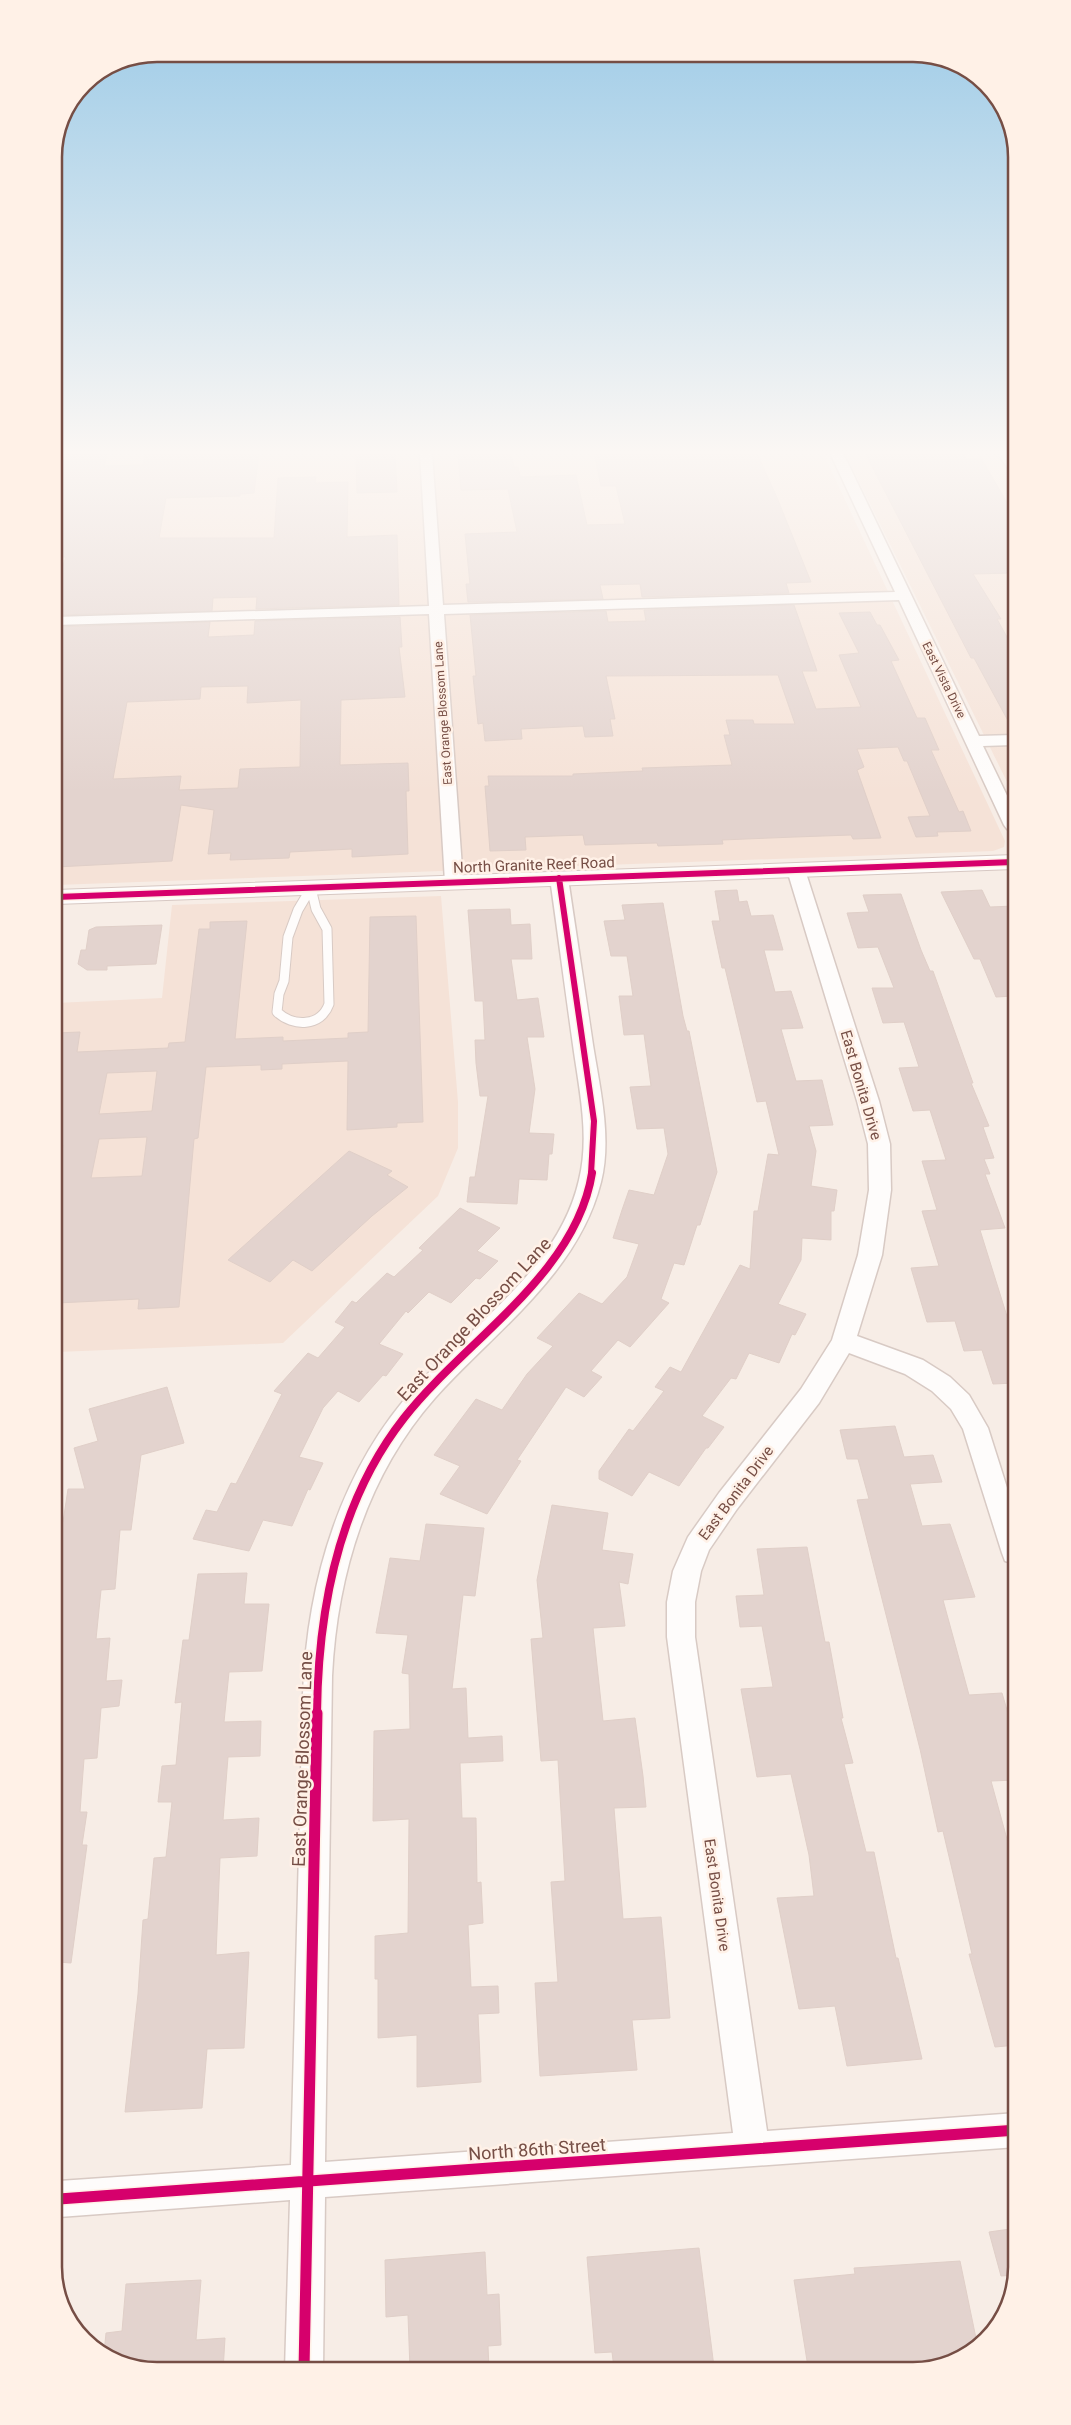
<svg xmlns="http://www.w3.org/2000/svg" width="1071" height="2425" font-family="Roboto,sans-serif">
	<rect width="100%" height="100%" fill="#f7ede6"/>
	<!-- residential -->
	<path fill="#f5e2d7" d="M55,453H823L1005,841L1004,847L993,851L56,885Z
		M845,453H1013V794Z
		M441,896L458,1102V1148L438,1196L283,1343L57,1352L56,1003L162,998L172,905Z"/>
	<!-- building -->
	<path fill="#e3d3ce" stroke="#e0cfc8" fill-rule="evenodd" d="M55,453L107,454L104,466L143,465L145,453H259L254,493L240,494V496L166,498L159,538H274L278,478L316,477L315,483L348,482L347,537L397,535L399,605L256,609L257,597L213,598L212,611L55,615V598L59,577L66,557H55Z
		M395,453L397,492L357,493L356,454Z
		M458,453H511L514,467H518L520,477L576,475L587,525L625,524L616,486H601L594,453H757L778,500L811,582L786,583L789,593L642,597L640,584L600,585L603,599L468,602L466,584H470L465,534L517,532L508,489L461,490Z
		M865,453H964L967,459L981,458L1013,513V573L973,574L1001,619H997L1013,648V730L974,658H971Z
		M794,605L817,671H802L816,709L861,707L839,655L859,653L839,613L870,612L877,625H880L899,660L891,661L917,718H925L939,750H931L959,812L963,811L971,831L937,832L938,836L916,837L908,817L930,816L907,761H904L898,747L857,749L864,767L857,770L881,838L853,839L851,835L795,837L722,840L723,844L658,846L657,843L585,845L583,835L525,837L526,850L490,851L485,786H489L488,776H573V774L643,771L642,768L732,765L724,735H730L726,720H753L754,724H795L778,675L606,676L615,719H610L613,736L585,737L583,726L542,728L521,729L522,739L485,741L483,723L478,724L473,676H476L470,615L606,611L608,622L646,621L644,610Z
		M400,617L402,647H399L405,697L341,700L340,765L408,763L409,791H406L408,854L352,857V849L290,852L289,858L230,860L231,853L208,854L214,810L181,805L172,861L56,867V800L63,763H55V627L210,622L208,637L254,635L255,621ZM248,686L247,703L301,700L300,767L240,769L238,788L179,790L181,776L113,779L127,702L200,699L201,687Z
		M737,890L739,902L747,901L751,916L773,915L783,950H764L775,992L791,991L803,1028L781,1029L796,1081L822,1080L833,1125L809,1126L816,1151L811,1186L837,1190L834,1211H831V1240L802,1238L801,1260L778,1304L806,1314L795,1335L792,1334L779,1363L749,1353L736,1379L731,1378L702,1416L724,1427L708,1448H706L679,1486L649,1472L632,1496L599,1479V1471L629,1429L633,1431L664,1391L655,1387L670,1367L681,1372L740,1265L750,1269L754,1211H758L768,1154L779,1155L766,1101L757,1102L725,968H722L712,921H720L715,891Z
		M982,890L990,907L1014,906V996L996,997L980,959H974L941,892Z
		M901,894L921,950L930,971H933L973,1083H971L989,1126L983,1127L994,1158L984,1159L990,1174H985L1005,1228L980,1230L1015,1342V1383L993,1384L982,1350L964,1351L955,1321L927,1322L911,1268L939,1266L922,1211L937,1210L922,1161L946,1160L930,1110L913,1111L899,1068L919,1067L904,1022L883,1023L872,988H894L878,947L858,948L847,913L869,912L863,895Z
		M663,903L683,1016L687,1031H689L717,1172L700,1225H697L684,1265L674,1263L661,1299L669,1303L630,1347L618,1340L591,1371L602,1377L584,1397L566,1387L517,1460L521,1461L487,1514L440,1494L460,1466L434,1455L476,1399L502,1410L527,1374L553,1346L537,1338L579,1293L602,1304L627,1277L639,1244L613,1238L622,1210L629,1190L654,1195L668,1154L664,1128L637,1129L630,1087L651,1086L644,1034L624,1035L619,996H633L627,956H611L604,921L625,920L622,905Z
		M510,909L511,925L530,924L532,959H511L517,1000L538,998L544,1037H527L535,1089L529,1133L554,1134L552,1154H549L547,1180L519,1179L517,1204L467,1202L470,1177H475L488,1096H480L476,1063L475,1040H485L483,1001H475L468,910Z
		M416,916L423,1122L397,1123V1127L347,1130L348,1061L282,1064V1069L261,1070V1065L206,1067L198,1138L194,1139L179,1307L138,1309L139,1299L57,1303V1178L63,1145L56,1146V1033L80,1032L77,1052L168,1048L169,1043L185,1042L199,929H210V922L247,921L235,1039L283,1037V1041L348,1038V1033L368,1032L370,917ZM157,1071L152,1111L99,1114L107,1073ZM147,1137L142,1176L91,1178L99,1139Z
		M162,925L156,964L107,966V970H87L78,964L81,950H86L89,930L96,927Z
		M349,1151L392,1171L387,1175L408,1187L372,1216L312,1271L293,1260L270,1282L228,1260Z
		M460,1208L500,1228L477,1251L498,1261L480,1279L476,1278L451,1303L429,1292L408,1313L406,1311L379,1344L403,1354L386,1376L383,1375L359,1402L338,1391L323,1408L299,1457L323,1463L310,1490L308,1489L292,1526L263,1520L249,1551L193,1539L206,1510L217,1512L231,1483L236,1484L282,1394L274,1391L308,1353L318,1358L345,1327L335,1322L352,1301L356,1303L387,1273L394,1277L423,1250L419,1248Z
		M167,1387L184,1443L141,1455L131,1530H120L115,1589L101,1590L96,1639L110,1638L106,1681L122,1680L119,1706L101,1708L97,1758L84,1759L80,1812H87L82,1845H87L71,1963L58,1962L57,1522H63L68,1489H85L74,1448L98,1441L89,1409Z
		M895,1426L904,1457L933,1455L942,1482L910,1484L922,1526L950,1524L975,1597L943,1600L969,1695L1002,1693L1016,1741V1780L991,1781L1016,1872L1017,2045L995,2047L969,1954H972L943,1831L938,1832L920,1749L857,1500L869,1499L858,1459H847L840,1430Z
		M552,1505L608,1513L602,1550L633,1554L628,1584L619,1582L625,1626L593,1628L603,1721L635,1718L643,1776L646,1807L614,1808L623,1919L661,1917L665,1959L670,2018L632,2020L637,2070L540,2076L535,1983L558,1982L551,1882L565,1881L558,1760L541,1761L531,1639L543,1638L537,1580Z
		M426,1524L484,1528L475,1596L463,1595L452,1689L466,1688L468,1738L502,1736L503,1761L460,1763L462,1818H476L477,1883L481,1882L483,1923L468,1925L471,1987L498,1986L499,2013L478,2014L481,2082L417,2087V2035L378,2038V1979H375V1936L408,1933L409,1819L373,1821L374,1731L410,1729L409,1674L402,1673L408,1635L376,1633L390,1558L420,1561Z
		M807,1547L825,1642H829L843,1718H841L853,1763L844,1764L866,1852H874L896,1958H898L922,2059L847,2066L835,2006L799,2009L777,1898L814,1896L809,1855L791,1774L757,1777L741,1689L773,1687L762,1626L740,1627L736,1596L764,1595L757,1549Z
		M247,1573L244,1604H269L262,1671L229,1672L224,1722L261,1721L260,1756L228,1757L223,1820L259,1818L257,1856L220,1858L216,1955L249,1952L244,2048L207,2049L202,2108L125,2112L138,1994L143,1920L148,1919L154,1858L166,1857L172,1802H158L162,1766L176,1765L182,1702L175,1703L183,1640H189L198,1574Z
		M1017,2228V2268L1015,2275L1001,2276L989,2232Z
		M699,2248L714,2367L614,2368L612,2352L595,2353L587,2257Z
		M485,2252L487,2295L499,2294L501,2345L488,2346L489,2369H410L408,2315L386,2317L385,2260Z
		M960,2261L977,2343L947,2366L808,2367L794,2280L855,2274L854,2268Z
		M201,2280L196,2340L225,2338L223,2371H150L104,2353L106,2333L122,2331L126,2284Z"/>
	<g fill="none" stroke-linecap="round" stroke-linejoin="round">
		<!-- lane casing -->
		<g stroke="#d8cac4" stroke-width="11">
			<path id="lane" d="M311,888L316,909L327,929L329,1004C321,1027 293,1027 277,1012L279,994L284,981L288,937L298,910Z"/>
		</g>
		<!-- street casing -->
		<g stroke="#d8cac4" stroke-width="3">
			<path id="street" d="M420,453H432L443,605L895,592L830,453H843L979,736L1013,735V745L983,746L1013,808L1014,830L1007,829L1004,825L899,600L444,614L463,882L460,886H448L445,882L429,614L55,625V617L429,606Z
				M998,453H1011L1013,470L1008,469Z
				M796,865L802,866L805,870L879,1101L890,1144L891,1190L882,1255L857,1336L923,1360L950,1377L969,1395L988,1428L1015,1513V1564L1005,1561L1002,1553L963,1429L951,1409L932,1391L905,1374L849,1353L819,1403L737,1509L709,1550L701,1571L695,1602V1637L767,2131L1017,2113V2147L325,2197L323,2370H285L290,2200L59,2217V2181L291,2165L303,1694C307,1582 340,1469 417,1385C475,1322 559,1268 579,1180C590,1136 579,1089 573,1045C565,989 558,934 550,878L553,874H565L568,878C576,934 585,989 593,1045C600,1089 612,1138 601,1182C578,1274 495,1331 435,1398C367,1475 337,1575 332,1676L325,2162L733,2133L667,1637V1602L673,1571L688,1537L719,1493L801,1389L832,1340L858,1255L869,1190L868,1144L857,1101L787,870L790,866Z"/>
		</g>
		<!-- secondary casing -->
		<g stroke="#d7c8c3" stroke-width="2">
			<path id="secondary" d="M1014,855V869L56,904V890Z"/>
		</g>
		<!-- lane -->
		<use href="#lane" stroke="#fefcfb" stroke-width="9"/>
		<!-- street -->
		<use href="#street" fill="#fefcfb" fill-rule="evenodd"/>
		<!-- secondary -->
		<use href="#secondary" fill="#fefcfb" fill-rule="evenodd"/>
		<!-- cycleway-far2 casing -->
		<g stroke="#fff1e7" stroke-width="9">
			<path id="cycleway-far2" d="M559,878L594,1121L591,1174
				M56,897L1014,862"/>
		</g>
		<!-- cycleway-far1 casing -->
		<g stroke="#fff1e7" stroke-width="11">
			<path id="cycleway-far1" d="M317,1714C318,1610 338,1502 404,1418C464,1341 576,1275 592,1173"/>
		</g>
		<!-- cycleway casing -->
		<g stroke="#fff1e7" stroke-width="14">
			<path id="cycleway" d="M59,2199L1017,2130
				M304,2370L317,1713"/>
		</g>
		<!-- cycleway-far2 -->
		<use href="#cycleway-far2" stroke="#d6006c" stroke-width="6"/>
		<!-- cycleway-far1 -->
		<use href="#cycleway-far1" stroke="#d6006c" stroke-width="8"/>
		<!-- cycleway -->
		<use href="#cycleway" stroke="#d6006c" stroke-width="11"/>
	</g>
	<!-- sky -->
	<linearGradient id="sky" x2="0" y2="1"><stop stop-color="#9bcae7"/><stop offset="0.57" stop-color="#fbf7f4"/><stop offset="1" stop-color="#fbf7f4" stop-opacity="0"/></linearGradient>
	<rect width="1071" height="793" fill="url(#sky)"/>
	<g text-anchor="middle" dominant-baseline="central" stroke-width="5" stroke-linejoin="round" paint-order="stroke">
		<!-- far-street labels -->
		<g font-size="12" fill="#764e45" stroke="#fff1e7">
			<text transform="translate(944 680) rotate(64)">East Vista Drive</text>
			<text transform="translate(443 713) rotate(-94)">East Orange Blossom Lane</text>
		</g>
		<!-- street labels -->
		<g font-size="15" fill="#764e45" stroke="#fff1e7">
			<text transform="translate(534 865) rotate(-2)">North Granite Reef Road</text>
			<text transform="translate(861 1085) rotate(74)">East Bonita Drive</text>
			<text transform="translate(736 1493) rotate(-53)">East Bonita Drive</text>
			<text transform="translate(717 1895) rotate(82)">East Bonita Drive</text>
		</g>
		<!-- near-street labels -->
		<g font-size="18" fill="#764e45" stroke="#fff1e7">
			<text transform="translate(474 1319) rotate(-47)">East Orange Blossom Lane</text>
			<text transform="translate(302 1759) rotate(-88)">East Orange Blossom Lane</text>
			<text transform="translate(537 2149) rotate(-4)">North 86th Street</text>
		</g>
	</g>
	<!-- crop -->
	<path d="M0 0H1071V2425H0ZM157 62H913A95 95 0 0 1 1008 157V2267A95 95 0 0 1 913 2362H157A95 95 0 0 1 62 2267V157A95 95 0 0 1 157 62Z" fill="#fff1e7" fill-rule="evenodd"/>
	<path fill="none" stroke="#764e45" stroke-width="2.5" d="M157 62H913A95 95 0 0 1 1008 157V2267A95 95 0 0 1 913 2362H157A95 95 0 0 1 62 2267V157A95 95 0 0 1 157 62Z"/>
</svg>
